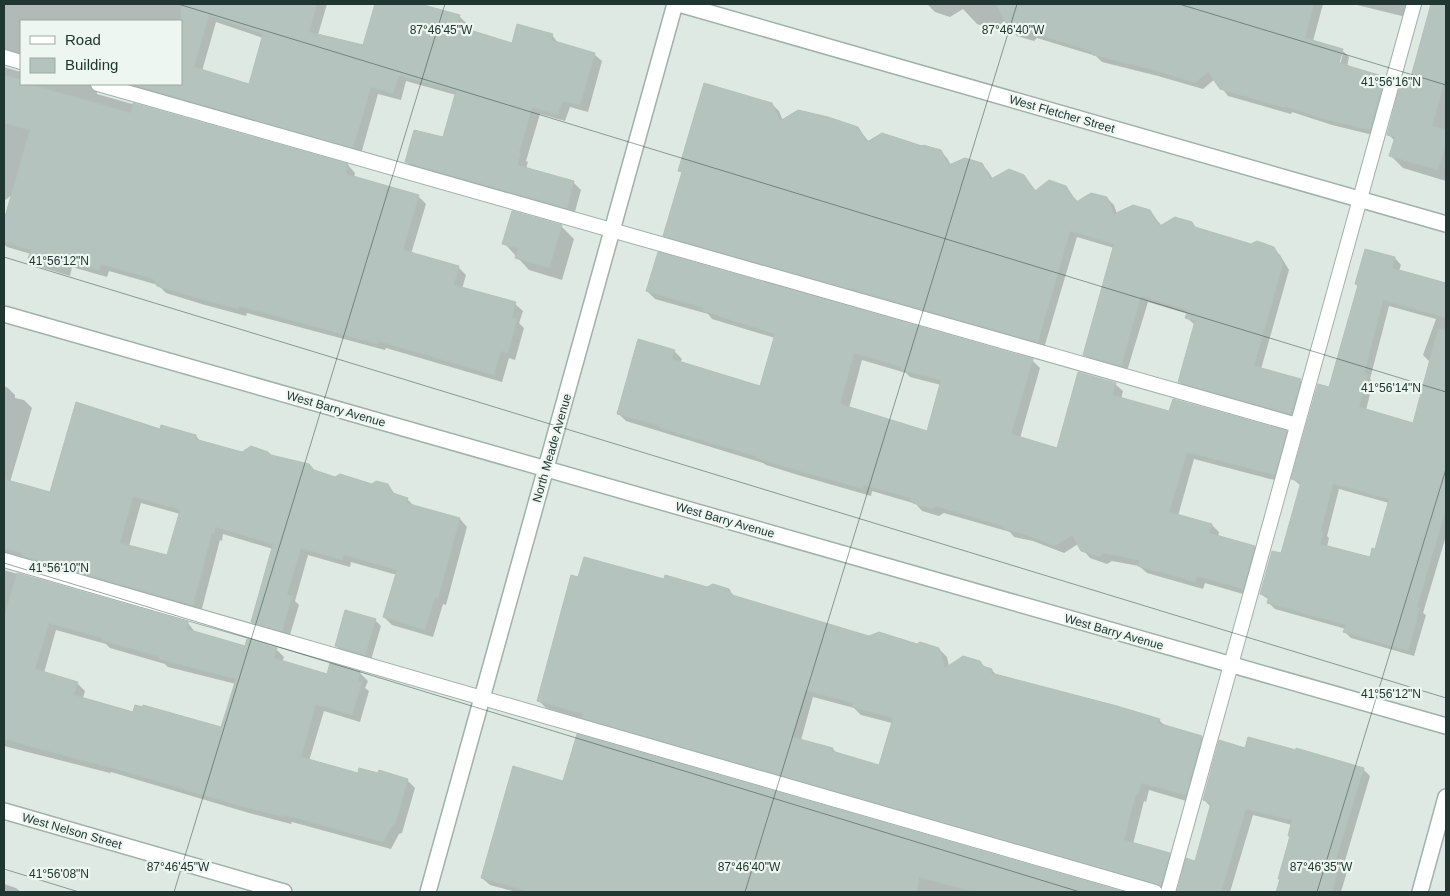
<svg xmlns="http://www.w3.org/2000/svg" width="1450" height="896" font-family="Arial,sans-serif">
	<rect width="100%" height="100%" fill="#dee9e4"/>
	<!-- shadow -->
	<path fill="#0003" fill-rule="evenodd" d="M4,4H327L318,35L363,47L376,4H422L424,6L459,16L467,24L465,30L513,44L552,35L559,44L594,54L602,61L588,112L570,107L565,121L540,114L526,161L528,162L526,169L573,182L581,190L574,215L414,169L407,162L444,138L456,95L406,81L401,100L378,94L361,154L113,84H181V21H21V58L4,61ZM216,22L263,38L250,86L202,71Z
		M927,4H1323L1313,41L1342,50L1349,57L1347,67L1384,78L1391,85L1377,136L1332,125L1292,112L1291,114L1228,96L1215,79L1203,89L1158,76L1102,62L1096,56L1037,38L1034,41L1017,36L1010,29L1006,20L993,29L977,24L963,9L950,17L935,12ZM1341,53H1343L1339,69H1336Z
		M1353,4H1410L1406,17Z
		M1432,4H1446V181L1403,168L1391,156L1395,141L1388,134L1410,86Z
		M4,67L21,72V84H102L97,89V94L348,165L355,173L354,178L418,196L426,204L411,254L458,267L466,275L462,289L515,304L523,311L519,323L524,328L515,360L509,358L502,382L386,348L385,350L247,313L246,316L205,305L166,293L158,285L109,271L107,277L72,267L70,276L37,266L30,259L31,254L7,247L4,244V224L12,195L4,201Z
		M772,104L779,111L783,121L858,128L869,142L940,151L947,158L951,165L981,164L988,171L993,179L1024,176L1037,192L1065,187L1078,202L1107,198L1114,205L1117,214L1149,211L1162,226L1197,229L1251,245L1273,248L1280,255L1289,270L1261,369L1300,380L1307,387L1298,420L1186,388L1179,382L1195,325L1187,318L1188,314L1148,302L1127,371L1091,361L1085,355L1114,248L1077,237L1044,348L671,242L664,235L683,173L680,170Z
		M561,226L574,239L562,280L529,270L504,243Z
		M1366,250L1395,258L1401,265L1399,271L1446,284V536L1423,613L1426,615L1414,656L1351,638L1345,632L1346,629L1275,609L1268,602L1269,600L1261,594L1282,555L1301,486L1293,479L1330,389L1359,287L1356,284ZM1389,306L1436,319L1423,355L1430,362L1414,424L1366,410L1373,382L1370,379ZM1339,489L1389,503L1376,550L1371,559L1327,547L1329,538L1327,536Z
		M647,291L1032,360L1040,368L1020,438L1058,449L1115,384L1123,391L1121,399L1170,413L1286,432L1294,440L1282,482L1194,459L1178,516L1212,525L1219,532L1218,537L1254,547L1262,555L1250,596L1205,583L1203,589L1147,573L1139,566L1112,561L1107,564L1090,558L1078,544L1064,553L1033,541L1014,537L1010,532L944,513L939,516L922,511L916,504L872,491L871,496L798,475L766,465L763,463L626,421L619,414L674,351L682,359L680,363L761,387L775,338L712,319L708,314L655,299ZM862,360L906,373L910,377L941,385L928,432L849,408Z
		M4,386L8,388L15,395V398L24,400L32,408L10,482L51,493L161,430L196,436L201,442L242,453L271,456L335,478L373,485L388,486L397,496L407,499L415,507L460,519L467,527L446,605L443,604L433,637L392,625L384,617L397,575L351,562L350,567L308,555L295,601L299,605L289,638L261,630L253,622L273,549L223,534L222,541L220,540L201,612L4,565ZM141,503L180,514L168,557L129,546Z
		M4,570L188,623L195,632L246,648L276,649L284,657L282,662L328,675L331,665L360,673L368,681L365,688L369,691L360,722L324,711L309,761L359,774L407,780L415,788L402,833L399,834L391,849L292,822L291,824L249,813L111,772L110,773L4,746ZM56,630L106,644L110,648L165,664L168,667L236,684L222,729L144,709L134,713L83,698L85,691L77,683L44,673Z
		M579,579L664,581L707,589L728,590L736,598L869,638L939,649L947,657L949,666L984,668L992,670L997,676L1159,720L1165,726L1202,737L1209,745L1193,803L1149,790L1146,802L1144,801L1133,844L1169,855L1177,862L1169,892L591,725L586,720L546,708L538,700ZM813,697L854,708L861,715L892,723L880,766L838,754L833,749L801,740Z
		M375,620L381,626L371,660L342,652L336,646Z
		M578,736L1120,892H516L490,885L482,878L564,782Z
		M1245,749L1363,769L1370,776L1344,864L1348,868L1341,892H1277L1281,880L1279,878L1291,837L1292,825L1253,815L1230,892H1178L1187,860L1196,862L1211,807L1204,800Z
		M4,884L16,888L21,892H4Z"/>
	<!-- building -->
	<path fill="#b4c3bd" stroke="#b1c2bb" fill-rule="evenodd" d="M181,4H317L309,32L363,45L375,4H420L460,15L457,26L512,43L517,24L553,34L551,40L595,53L580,105L562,101L558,115L532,107L519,153H521L517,165L574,181L567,208L405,162L414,130L443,137L456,91L399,75L393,94L371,87L353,148L138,86L139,84H181ZM209,15L263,34L249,84L194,67Z
		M996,4H1314L1305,38L1343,49L1339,63L1385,77L1370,130L1324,119L1285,106V108L1220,89L1208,72L1195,83L1150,69L1093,55L1091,51L1030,32L1026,35L1009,29Z
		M1431,4H1446V76L1432,126L1446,130V142L1438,170L1389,156L1395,137L1387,135L1401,82L1409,84Z
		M4,75L21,80V84H35L36,86L131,113L133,103L348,164L346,174L419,195L403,250L459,266L454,285L516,302L512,318L517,319L508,353L501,351L494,375L378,341V344L239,306L238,309L197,298L157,286L153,279L101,264L99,270L65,260L62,269L28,259L31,250L4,242V220L30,130L4,123Z
		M704,83L772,103L780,121L798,110L828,117L858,127L867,142L882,133L922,146L923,145L941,150L949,165L965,158L982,163L991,179L1009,169L1024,175L1035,191L1049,180L1066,186L1076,202L1091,193L1107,197L1114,214L1133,205L1150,210L1160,226L1175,217L1192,222L1195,227L1251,244L1257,241L1274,247L1283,263L1254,366L1301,379L1291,414L1178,382L1195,321L1185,318L1188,310L1141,296L1121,366L1083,355L1114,244L1070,231L1038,342L663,236L682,172L678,171Z
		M512,211L562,225L549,268L515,258L518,248L502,244Z
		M1365,249L1395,257L1392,268L1446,283V318L1383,300L1364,374L1368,375L1359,407L1413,423L1438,329L1446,330V509L1417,607L1420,608L1408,651L1343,632L1346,625L1267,603L1269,597L1260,594L1272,551L1281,553L1301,482L1291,479L1318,384L1329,387L1358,285L1355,284ZM1333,484L1389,499L1375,549L1372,548L1370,557L1320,544L1324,531L1321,530Z
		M658,252L1033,359L1011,434L1057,448L1078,372L1116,383L1112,395L1169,411L1173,399L1287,431L1275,475L1187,452L1169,512L1212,524L1209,533L1255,546L1243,589L1197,576L1195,582L1138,566L1139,560L1104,553L1099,557L1081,551L1072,535L1055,546L1024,534L1005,529L1003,526L936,506L931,509L913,503L910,498L864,485L863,489L789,468L756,458L755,456L660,428V426L617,414L638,339L675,350L672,359L760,386L775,334L703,311L704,308L646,291ZM854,353L902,367L901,370L941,380L927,431L840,404Z
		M76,402L160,429L161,425L196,435L195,439L242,452L251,446L268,452L271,455L309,464L314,470L335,477L340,474L372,484L376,481L388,484L393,493L408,498L406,503L460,518L438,598L435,597L425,630L383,617L397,570L344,555L342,560L301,548L287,595L292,596L282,631L251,622L273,544L216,527L214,534L212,533L193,605L22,556V553L4,548V479L50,492ZM133,496L180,510L167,555L120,543Z
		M584,557L664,579L665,575L707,587L713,584L729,589L732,595L869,636L879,632L917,644L920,642L939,648L945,668L963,656L980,661L983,666L992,669L991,673L1117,706L1160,719L1158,723L1202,736L1186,795L1141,783L1138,795L1136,794L1124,840L1170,853L1161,886L582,718L583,714L537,701L571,575L578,577ZM805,690L853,703L852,707L893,718L879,765L832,751L833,748L792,737Z
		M17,573L188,622L187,629L245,646L247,639L277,648L274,658L327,674L330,663L360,672L358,681L362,682L352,715L316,704L301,757L358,773L359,768L378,773L379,770L408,779L395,825L391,827L383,842L284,815V817L240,806L103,765L102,766L4,739V617ZM49,623L102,638L101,640L160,657L159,659L236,679L221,727L143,705V707L135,705L133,712L74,695L78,682L35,669Z
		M345,610L376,619L365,655L335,646Z
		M577,734L1124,892H974L919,877L917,892H531L481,878L513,766L563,781Z
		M1248,737L1296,750V748L1364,768L1336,859L1341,860L1332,892H1276L1280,879H1278L1290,836H1288L1292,820L1246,809L1221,892H1177L1186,858L1195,861L1211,803L1203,800L1219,740L1245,748Z"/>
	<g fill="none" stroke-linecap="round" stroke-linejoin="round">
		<!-- lane casing -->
		<g stroke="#a1b0ab" stroke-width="16">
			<path id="lane" d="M4,57L21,62
				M98,84L1297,425
				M4,560L1155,892
				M1168,892L1414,4"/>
		</g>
		<!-- street casing -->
		<g stroke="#a1b0ab" stroke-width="18">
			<path id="street" d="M679,4L1446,224
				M4,314L1446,726
				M4,811L284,892
				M428,892L675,4"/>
		</g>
		<!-- secondary casing -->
		<g stroke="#9eb4ac" stroke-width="18">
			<path id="secondary" d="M1420,892L1446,797"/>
		</g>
		<!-- lane -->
		<use href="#lane" stroke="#fff" stroke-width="14"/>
		<!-- street -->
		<use href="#street" stroke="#fff" stroke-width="15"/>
		<!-- secondary -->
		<use href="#secondary" stroke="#fff" stroke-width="15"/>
	</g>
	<!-- ticks -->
	<path fill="none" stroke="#203731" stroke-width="1" stroke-opacity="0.45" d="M178,4L1446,392M1179,4L1446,85M4,257L1446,698M4,563L1080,892M4,869L79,892M174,892L445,4M745,892L1017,4M1317,892L1446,469"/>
	<g text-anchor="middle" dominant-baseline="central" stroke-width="4.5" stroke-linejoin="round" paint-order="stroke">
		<!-- street labels -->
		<g font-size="12" fill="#203731" stroke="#eef6f2">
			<text transform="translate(1062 114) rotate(16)">West Fletcher Street</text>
			<text transform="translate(336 409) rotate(16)">West Barry Avenue</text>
			<text transform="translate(552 448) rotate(-74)">North Meade Avenue</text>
			<text transform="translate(725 520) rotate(16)">West Barry Avenue</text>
			<text transform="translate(1114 632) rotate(16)">West Barry Avenue</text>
			<text transform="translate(72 831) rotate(16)">West Nelson Street</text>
		</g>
	</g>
	<g font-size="12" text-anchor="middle" fill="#203731" stroke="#eef6f2" stroke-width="4.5" stroke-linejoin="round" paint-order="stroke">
		<text x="441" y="34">87°46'45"W</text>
		<text x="1013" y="34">87°46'40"W</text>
		<text x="1391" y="86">41°56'16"N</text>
		<text x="59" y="265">41°56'12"N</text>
		<text x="1391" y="392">41°56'14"N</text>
		<text x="59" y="572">41°56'10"N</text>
		<text x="1391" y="698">41°56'12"N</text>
		<text x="178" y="871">87°46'45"W</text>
		<text x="749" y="871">87°46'40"W</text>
		<text x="1321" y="871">87°46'35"W</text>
		<text x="59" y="878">41°56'08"N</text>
	</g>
	<!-- border -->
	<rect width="1450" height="896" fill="none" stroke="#203731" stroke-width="10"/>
	<!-- legend -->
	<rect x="20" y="20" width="162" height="65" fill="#eef6f2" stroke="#9caaa5"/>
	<rect x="30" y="36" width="25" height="8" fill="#ffffff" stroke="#9caaa5"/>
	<text x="65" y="45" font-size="15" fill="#203731">Road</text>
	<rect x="30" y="58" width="25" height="15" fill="#b4c3bd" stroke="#9caaa5"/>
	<text x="65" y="70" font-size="15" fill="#203731">Building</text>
</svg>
